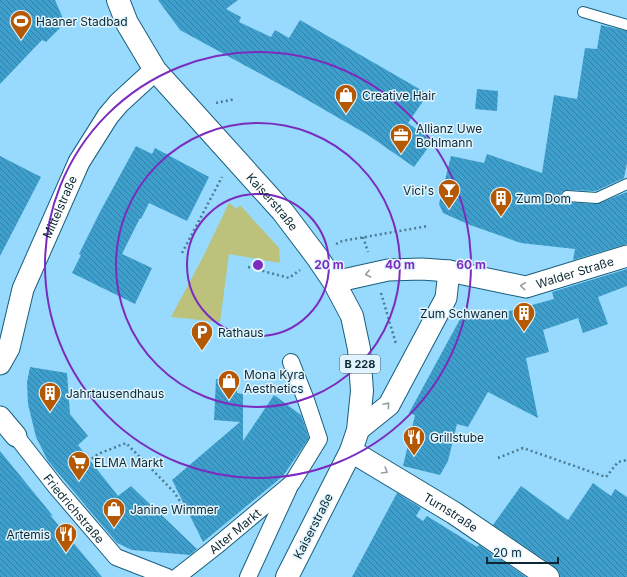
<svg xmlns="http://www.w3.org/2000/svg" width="627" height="577" font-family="Inter,sans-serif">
	<defs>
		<pattern id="building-back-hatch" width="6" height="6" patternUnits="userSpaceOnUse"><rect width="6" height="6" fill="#3f9fcc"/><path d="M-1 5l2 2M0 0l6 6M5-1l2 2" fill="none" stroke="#3382a6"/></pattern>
	</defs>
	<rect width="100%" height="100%" fill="#97dafd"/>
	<!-- grass -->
	<path fill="#bcc17c" d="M229,203L237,209L240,205L279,248L280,263L229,254L220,322L171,317L203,257Z"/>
	<!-- building -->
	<path fill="url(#building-back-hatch)" d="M0,0H55L65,23L46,42L42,40L0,84Z
		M158,0H238L226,9L241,17L239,22L271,37L275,30L289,38L300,20L428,94L408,123L433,141L414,167L368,135L292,91L180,30Z
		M601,25L627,31V163L624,178L596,191L567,190L562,192L561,196V199L566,202L597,204L627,192V244L573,260L575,249L521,243L470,225L443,213L439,204L451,156L484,163L487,154L542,173L554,95L577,99L585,48L597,49Z
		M477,89L498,91L497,111L475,109Z
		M136,146L152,154L155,148L209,177L187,221L149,203L141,219L140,218L122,254L152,268L135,304L72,273L81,255L79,254L101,210Z
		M0,156L41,177L0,256Z
		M627,269V286L598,297L608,324L583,333L578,318L543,330L549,352L526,358L538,418L488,392L468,427L457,424L448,461L440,475L403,466L415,415L409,413L465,310L481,319L554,299L552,292Z
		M30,367L67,373L70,414L88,436L78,445L118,496L131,486L197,549L190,555L132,550L117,543L48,461L36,437L28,404L27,382Z
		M216,379H237V393L243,394V441L274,395L301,415L309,438L283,476L203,542L172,480L240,422L214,420Z
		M0,451L53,516L50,515L102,577H0Z
		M593,483L611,496L615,489L627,497V577H560L559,571L555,567L493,525L521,486L568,520Z
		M397,493L421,508L416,516L423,521L427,516L477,547L479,545L526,577H352Z"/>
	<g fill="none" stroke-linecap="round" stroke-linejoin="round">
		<!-- service casing -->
		<g stroke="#185e7d" stroke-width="12">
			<path id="service" d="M583,12L627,25
				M567,196L597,198L627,184"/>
		</g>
		<!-- pedestrian casing -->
		<g stroke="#185e7d" stroke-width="18">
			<g id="pedestrian">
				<path id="s1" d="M16,436L56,487L116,557L167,577"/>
				<path id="s2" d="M177,577L214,548L292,483L319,439L306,400L291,362"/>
				<path d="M248,577L289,488"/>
			</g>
		</g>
		<!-- minor casing -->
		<g stroke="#185e7d" stroke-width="23">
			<g id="minor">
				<path id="s3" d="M334,282L388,270L422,269L449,271L526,287L627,256"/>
				<path id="s4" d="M0,364L9,348L23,289L79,162L108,116L119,103L155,70"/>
				<path d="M0,417L16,436"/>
				<path d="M358,430L389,405L446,298L449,271"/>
			</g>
		</g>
		<!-- secondary casing -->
		<g stroke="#185e7d" stroke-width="24">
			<g id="secondary">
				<path id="s5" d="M351,451L454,513L548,577"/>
			</g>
		</g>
		<!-- primary casing -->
		<g stroke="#185e7d" stroke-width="24">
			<g id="primary">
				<path id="s6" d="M118,0L127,23L155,70L283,212L317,257L334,282L352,316L359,349L362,391L358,430L351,451L287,577"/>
			</g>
		</g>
		<!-- path -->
		<path stroke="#4c7a91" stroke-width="2.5" stroke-dasharray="2 3" stroke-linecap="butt" d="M216,103L235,99
			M363,237L368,252
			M336,244L342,241L428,226
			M182,253L222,177
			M248,267L289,278L300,270
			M381,293L396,344
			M498,458L523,448L606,477L618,462L627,460
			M72,474L98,454L126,443L174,492L185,509"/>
		<!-- service -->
		<use href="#service" stroke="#fff" stroke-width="10"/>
		<!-- pedestrian -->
		<use href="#pedestrian" stroke="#fff" stroke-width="16"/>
		<!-- minor -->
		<use href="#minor" stroke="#fff" stroke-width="21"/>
		<!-- secondary -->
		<use href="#secondary" stroke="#fff" stroke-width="22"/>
		<!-- primary -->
		<use href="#primary" stroke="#fff" stroke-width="22"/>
	</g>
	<!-- one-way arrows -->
	<defs><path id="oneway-chevron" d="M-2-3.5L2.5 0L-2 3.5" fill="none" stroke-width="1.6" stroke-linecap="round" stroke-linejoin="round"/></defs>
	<g stroke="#929ea4">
		<use href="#oneway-chevron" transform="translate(368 274) rotate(167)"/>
		<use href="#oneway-chevron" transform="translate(523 286) rotate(-175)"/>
		<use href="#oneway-chevron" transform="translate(387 405) rotate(-49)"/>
		<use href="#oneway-chevron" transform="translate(385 471) rotate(31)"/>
	</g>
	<!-- distance rings -->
	<g fill="none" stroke="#7b2cbf" stroke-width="2">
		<circle cx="258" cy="265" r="71"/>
		<circle cx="258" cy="265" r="142"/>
		<circle cx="258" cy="265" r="213"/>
	</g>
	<!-- icons -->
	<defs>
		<g id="stadium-pin" transform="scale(1.15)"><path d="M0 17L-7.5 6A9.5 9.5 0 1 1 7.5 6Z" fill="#b55803" stroke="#e0f4fe"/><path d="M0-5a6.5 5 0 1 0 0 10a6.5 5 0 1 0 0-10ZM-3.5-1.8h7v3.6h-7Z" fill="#fff"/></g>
		<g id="shop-pin" transform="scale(1.15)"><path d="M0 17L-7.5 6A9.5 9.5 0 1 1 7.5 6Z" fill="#b55803" stroke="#e0f4fe"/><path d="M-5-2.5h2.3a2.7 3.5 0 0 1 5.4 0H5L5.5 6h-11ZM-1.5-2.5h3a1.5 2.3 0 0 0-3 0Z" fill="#fff"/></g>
		<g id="office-pin" transform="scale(1.15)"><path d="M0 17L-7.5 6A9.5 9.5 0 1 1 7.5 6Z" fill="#b55803" stroke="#e0f4fe"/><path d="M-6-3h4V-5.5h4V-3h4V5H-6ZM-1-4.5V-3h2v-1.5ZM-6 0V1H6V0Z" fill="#fff"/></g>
		<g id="bar-pin" transform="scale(1.15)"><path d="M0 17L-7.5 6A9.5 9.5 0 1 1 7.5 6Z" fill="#b55803" stroke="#e0f4fe"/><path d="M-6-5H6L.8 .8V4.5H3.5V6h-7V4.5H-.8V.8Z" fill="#fff"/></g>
		<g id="building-pin" transform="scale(1.15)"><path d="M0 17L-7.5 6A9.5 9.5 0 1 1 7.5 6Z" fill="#b55803" stroke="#e0f4fe"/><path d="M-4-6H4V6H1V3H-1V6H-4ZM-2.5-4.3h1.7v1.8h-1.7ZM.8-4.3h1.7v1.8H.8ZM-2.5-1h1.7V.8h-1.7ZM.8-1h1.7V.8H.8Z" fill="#fff"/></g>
		<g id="parking-pin" transform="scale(1.15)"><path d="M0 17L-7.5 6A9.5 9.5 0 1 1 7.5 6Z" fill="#b55803" stroke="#e0f4fe"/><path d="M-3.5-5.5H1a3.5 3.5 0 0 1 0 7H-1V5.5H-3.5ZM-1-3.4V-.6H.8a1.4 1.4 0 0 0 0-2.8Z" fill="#fff"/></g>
		<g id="restaurant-pin" transform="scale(1.15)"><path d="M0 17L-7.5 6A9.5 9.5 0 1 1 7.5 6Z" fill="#b55803" stroke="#e0f4fe"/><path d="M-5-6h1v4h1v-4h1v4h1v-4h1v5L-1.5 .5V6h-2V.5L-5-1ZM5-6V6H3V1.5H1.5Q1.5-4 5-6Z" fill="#fff"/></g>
		<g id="supermarket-pin" transform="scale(1.15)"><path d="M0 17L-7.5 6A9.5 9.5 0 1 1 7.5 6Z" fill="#b55803" stroke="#e0f4fe"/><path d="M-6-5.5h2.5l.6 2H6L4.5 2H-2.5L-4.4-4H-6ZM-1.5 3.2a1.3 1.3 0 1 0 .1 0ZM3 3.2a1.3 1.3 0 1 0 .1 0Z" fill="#fff"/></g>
	</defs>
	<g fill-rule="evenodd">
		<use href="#stadium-pin" x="21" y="21"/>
		<use href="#shop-pin" x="346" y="95"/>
		<use href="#office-pin" x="401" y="135"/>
		<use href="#bar-pin" x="449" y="190"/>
		<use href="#building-pin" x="501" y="198"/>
		<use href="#building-pin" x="524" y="313"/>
		<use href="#parking-pin" x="202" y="332"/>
		<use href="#shop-pin" x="229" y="381"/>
		<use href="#building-pin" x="50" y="393"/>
		<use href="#restaurant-pin" x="414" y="437"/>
		<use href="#supermarket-pin" x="79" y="462"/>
		<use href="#shop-pin" x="114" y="509"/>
		<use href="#restaurant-pin" x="66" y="534"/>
	</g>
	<g text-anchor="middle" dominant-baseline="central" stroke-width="3" stroke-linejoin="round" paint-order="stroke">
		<!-- shield labels -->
		<rect fill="#e0f4fe" stroke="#4c6571" stroke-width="1" x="340" y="355" width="40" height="18" rx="3"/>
		<g font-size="11" font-weight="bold" fill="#0c2835">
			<text x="360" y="364">B 228</text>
		</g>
		<!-- poi labels -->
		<g font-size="12" fill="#0c2835" stroke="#e0f4fe" text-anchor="start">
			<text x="36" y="21">Haaner Stadbad</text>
			<text x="362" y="95">Creative Hair</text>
			<text x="416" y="128">Allianz Uwe<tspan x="416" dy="14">Bohlmann</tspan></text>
			<text x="434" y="190" text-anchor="end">Vici's</text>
			<text x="516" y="198">Zum Dom</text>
			<text x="508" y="313" text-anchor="end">Zum Schwanen</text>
			<text x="218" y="332">Rathaus</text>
			<text x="244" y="374">Mona Kyra<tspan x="244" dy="14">Aesthetics</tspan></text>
			<text x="66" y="393">Jahrtausendhaus</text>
			<text x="430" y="437">Grillstube</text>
			<text x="94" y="462">ELMA Markt</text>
			<text x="130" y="509">Janine Wimmer</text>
			<text x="50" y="534" text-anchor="end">Artemis</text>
		</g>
		<!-- street labels -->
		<g font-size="12" fill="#0c2835" stroke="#e0f4fe">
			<text stroke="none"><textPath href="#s6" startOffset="256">Kaiserstraße</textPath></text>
			<text stroke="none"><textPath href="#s4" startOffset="169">Mittelstraße</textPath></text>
			<text stroke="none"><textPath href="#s3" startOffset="246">Walder Straße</textPath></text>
			<text stroke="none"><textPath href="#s1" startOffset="93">Friedrichstraße</textPath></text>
			<text stroke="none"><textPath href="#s5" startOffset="117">Turnstraße</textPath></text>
			<text transform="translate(313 526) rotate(-63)">Kaiserstraße</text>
			<text stroke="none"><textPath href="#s2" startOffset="74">Alter Markt</textPath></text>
		</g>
	</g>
	<circle cx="258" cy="265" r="6" fill="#7b2cbf" stroke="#e0f4fe" stroke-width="2"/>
	<g font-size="12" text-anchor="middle" font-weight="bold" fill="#7b2cbf" stroke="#e0f4fe" stroke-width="3" stroke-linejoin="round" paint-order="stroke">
		<text x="329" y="269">20 m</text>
		<text x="400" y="269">40 m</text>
		<text x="471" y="269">60 m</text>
	</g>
	<!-- scale -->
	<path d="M487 557v6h71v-6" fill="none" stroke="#0c2835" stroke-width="2"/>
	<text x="493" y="557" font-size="12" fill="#0c2835" stroke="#e0f4fe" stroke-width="3" paint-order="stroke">20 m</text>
</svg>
